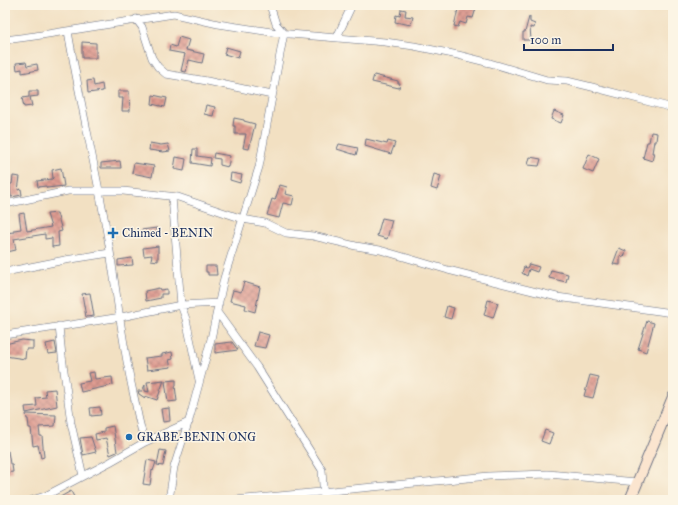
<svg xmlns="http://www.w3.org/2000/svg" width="678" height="505" font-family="'IM FELL Great Primer',serif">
	<defs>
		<pattern id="building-cross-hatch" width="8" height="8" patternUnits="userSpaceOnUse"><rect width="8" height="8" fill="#df9c91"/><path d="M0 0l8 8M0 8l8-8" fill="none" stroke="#b4807a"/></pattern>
	</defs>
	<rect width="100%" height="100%" fill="#fcf5e5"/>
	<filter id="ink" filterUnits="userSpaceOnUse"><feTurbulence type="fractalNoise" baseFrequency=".025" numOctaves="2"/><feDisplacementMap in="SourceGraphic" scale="8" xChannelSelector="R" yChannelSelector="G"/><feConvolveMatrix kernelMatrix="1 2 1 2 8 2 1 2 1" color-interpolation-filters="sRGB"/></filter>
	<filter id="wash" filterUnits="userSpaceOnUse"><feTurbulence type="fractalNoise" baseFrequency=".012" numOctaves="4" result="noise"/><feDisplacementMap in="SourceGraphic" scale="16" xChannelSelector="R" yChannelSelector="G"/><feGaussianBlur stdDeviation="0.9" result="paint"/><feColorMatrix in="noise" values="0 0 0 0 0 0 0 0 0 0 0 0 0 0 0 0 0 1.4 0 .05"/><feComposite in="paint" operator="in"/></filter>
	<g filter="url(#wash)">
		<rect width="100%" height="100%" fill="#f2e0c2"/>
		<g id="blocks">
			<!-- building -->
			<path fill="url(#building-cross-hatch)" d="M459,5H477L473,18L468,17L466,24L460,22L458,27L454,26Z
				M401,9L406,10L405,16L413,17L411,25L395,22L396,15L400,16Z
				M529,17H530V22L535,24L534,28L530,27L531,40H523V32H525Z
				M179,37L189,40L186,50L204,54L202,63L189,60L186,72L181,71L185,54L169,51L170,45L176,47Z
				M82,42L96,43V58H82Z
				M226,47L240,51L238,58L224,54Z
				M26,62L27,66L37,64L38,70L22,73V69L17,70L16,63Z
				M374,75L398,81V83H400L399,88L372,82Z
				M93,80L94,86L102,84L103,91L88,93L87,81Z
				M29,91H38V96L30,97L32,106L24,107L22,98L29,97Z
				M118,91H129L130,111H122L123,98H118Z
				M153,95L167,98L165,107L152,104Z
				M206,105L215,107L213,116L204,114Z
				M554,111L564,115L561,123L551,119Z
				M234,118L244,120V121L255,124L249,149L243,148L246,134H235V126H233Z
				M651,132L657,133L656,141H654L652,153H654L652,161L643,158L647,142H649Z
				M366,139L387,144L388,141L395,143L391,154L365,146Z
				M150,143L161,145L168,144L170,151L163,152L149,150Z
				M339,144L358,148L356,155L337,149Z
				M193,149H197V156L211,158L210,166L192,163Z
				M214,153L230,156L228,167L220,165V159L213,158Z
				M589,154L599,159L593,173L583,169Z
				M176,157L186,159L184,171L174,169Z
				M530,157L541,159L539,166L528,165Z
				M120,161L121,168H101V163Z
				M134,163L154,166L152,177L132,173Z
				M61,168L64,186L47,188L46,186L38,187L37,181L52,179L53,178L52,170Z
				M231,173L242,175L240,183L230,180Z
				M434,174L441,176L437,190L431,188Z
				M13,176L20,177L18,190L21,189L22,195L11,197L10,184H12Z
				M280,185L287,187L285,194L294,196L292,205L283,203L279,218L267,215L272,199L275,200Z
				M24,213L27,231L51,227L47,214L57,213L62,231L58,232L59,246L52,247V238L45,239V234L14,239L16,250L7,252L5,242V233L14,232V230L21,229L19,214Z
				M382,218L392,220L387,239L377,236Z
				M157,228V235L142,237L141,230Z
				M158,246V261L151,260L152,255L144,256L143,248Z
				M619,248L626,251L624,257L620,256V265L613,264Z
				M132,258L133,265L118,266V260Z
				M529,264L539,267L537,272L529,269L527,276L522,273L524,267L527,268Z
				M206,266H216L217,275H208V272H206Z
				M551,270L568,274L566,282L549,278Z
				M244,282L260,287L255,312L245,309L246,305L230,301L233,290L241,292Z
				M159,288L160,290L167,289V294H161V298L146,301L145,291Z
				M90,293L94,316L86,317L82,294Z
				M488,300L498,303L493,318L484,315Z
				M447,306L454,308L451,319L444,317Z
				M647,321L654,323L646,352L638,349Z
				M258,332L269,335L265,348L254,346Z
				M22,340L33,341V349H26L25,359L5,356V344Z
				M55,342L57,353L48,354L46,344Z
				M232,342L238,350L215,353V344Z
				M172,352L173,359L169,360L171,367L147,370L145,358L162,356V354Z
				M94,372L95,379L112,377L113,385L81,392L79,383L90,381L88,373Z
				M590,375L599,377L593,398L584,396Z
				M164,380L157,400L145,396V398L139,394L138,391H142L145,385V391L149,392L147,382Z
				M176,380V386H175L177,401L168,402L165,381Z
				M55,389L57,406L26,413L25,407L37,406L36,398L46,397L45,390Z
				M100,407L101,415L91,416L90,408Z
				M169,408L170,421L163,422L161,409Z
				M26,414L56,415L55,426L39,427L40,436H42L44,457L41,458L38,445L33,446L31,428H29L28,419H27Z
				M113,426L117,452L110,455L106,438L96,440L95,434L104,432V428Z
				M545,430L553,433L549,444L541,441Z
				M91,437L96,452L83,455L80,438Z
				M160,450L166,451L163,466L157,465Z
				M5,451H8L10,464H12L13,472L5,473Z
				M147,460L156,462L153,471L152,470L150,485L143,484Z
				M71,491L74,497L70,500H55Z"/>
		</g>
	</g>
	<g filter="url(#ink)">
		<use href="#blocks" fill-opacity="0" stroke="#666d81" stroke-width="1"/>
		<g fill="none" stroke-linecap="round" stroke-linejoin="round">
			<!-- street casing -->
			<g stroke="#666d81" stroke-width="8">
				<path id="street" d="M136,19L142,27L152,58L158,67L166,74L207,81L272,95
					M68,31C80,103 97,173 109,245C117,294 122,343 133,392C137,409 139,425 145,442
					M337,37L352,5
					M5,40L35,36L174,14L218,24L278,33L385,42L414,46L458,55L490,63L547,80L567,81L588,86L673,108
					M172,197L181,305L186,319L199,380
					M5,204L68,191H123L178,197L243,219L265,223L286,233L313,236L356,246L380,250L448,270L557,297L673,313
					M5,272L65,260L110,253
					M217,312L257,367L322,470L324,500
					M59,326L62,356L71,423L83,476
					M5,335L121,317L181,305L219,303
					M32,500L45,496L110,462L145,442L189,422
					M169,500L174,467L190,417L211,339L224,278L259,167L284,33L276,24L270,5
					M235,500L489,476L548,474L637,482"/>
			</g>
			<!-- secondary casing -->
			<g stroke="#666d81" stroke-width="12">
				<path id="secondary" d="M630,500L673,397"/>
			</g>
			<!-- street -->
			<use href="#street" stroke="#fff" stroke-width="7"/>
			<!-- secondary -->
			<use href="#secondary" stroke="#fbe5cf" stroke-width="10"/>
		</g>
	</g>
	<!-- markers -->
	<g fill="#1f6fb2" stroke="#fcf5e5" stroke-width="1.5">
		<path d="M111 227h4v4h4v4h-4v4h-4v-4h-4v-4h4z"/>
		<circle cx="129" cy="437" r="4"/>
	</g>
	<g text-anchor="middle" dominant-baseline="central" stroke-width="3" stroke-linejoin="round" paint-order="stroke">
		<!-- poi labels -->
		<g font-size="12" fill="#1b2f5e" stroke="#fcf5e5" text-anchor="start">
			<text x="122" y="233">Chimed - BENIN</text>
			<text x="137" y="437">GRABE-BENIN ONG</text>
		</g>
	</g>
	<!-- margin -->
	<rect width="678" height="505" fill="none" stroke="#fcf5e5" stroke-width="20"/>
	<!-- scale -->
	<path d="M524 44v6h89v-6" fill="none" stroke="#1b2f5e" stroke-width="2"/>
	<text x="530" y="44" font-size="12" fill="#1b2f5e" stroke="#fcf5e5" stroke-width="3" paint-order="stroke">100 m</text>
</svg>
